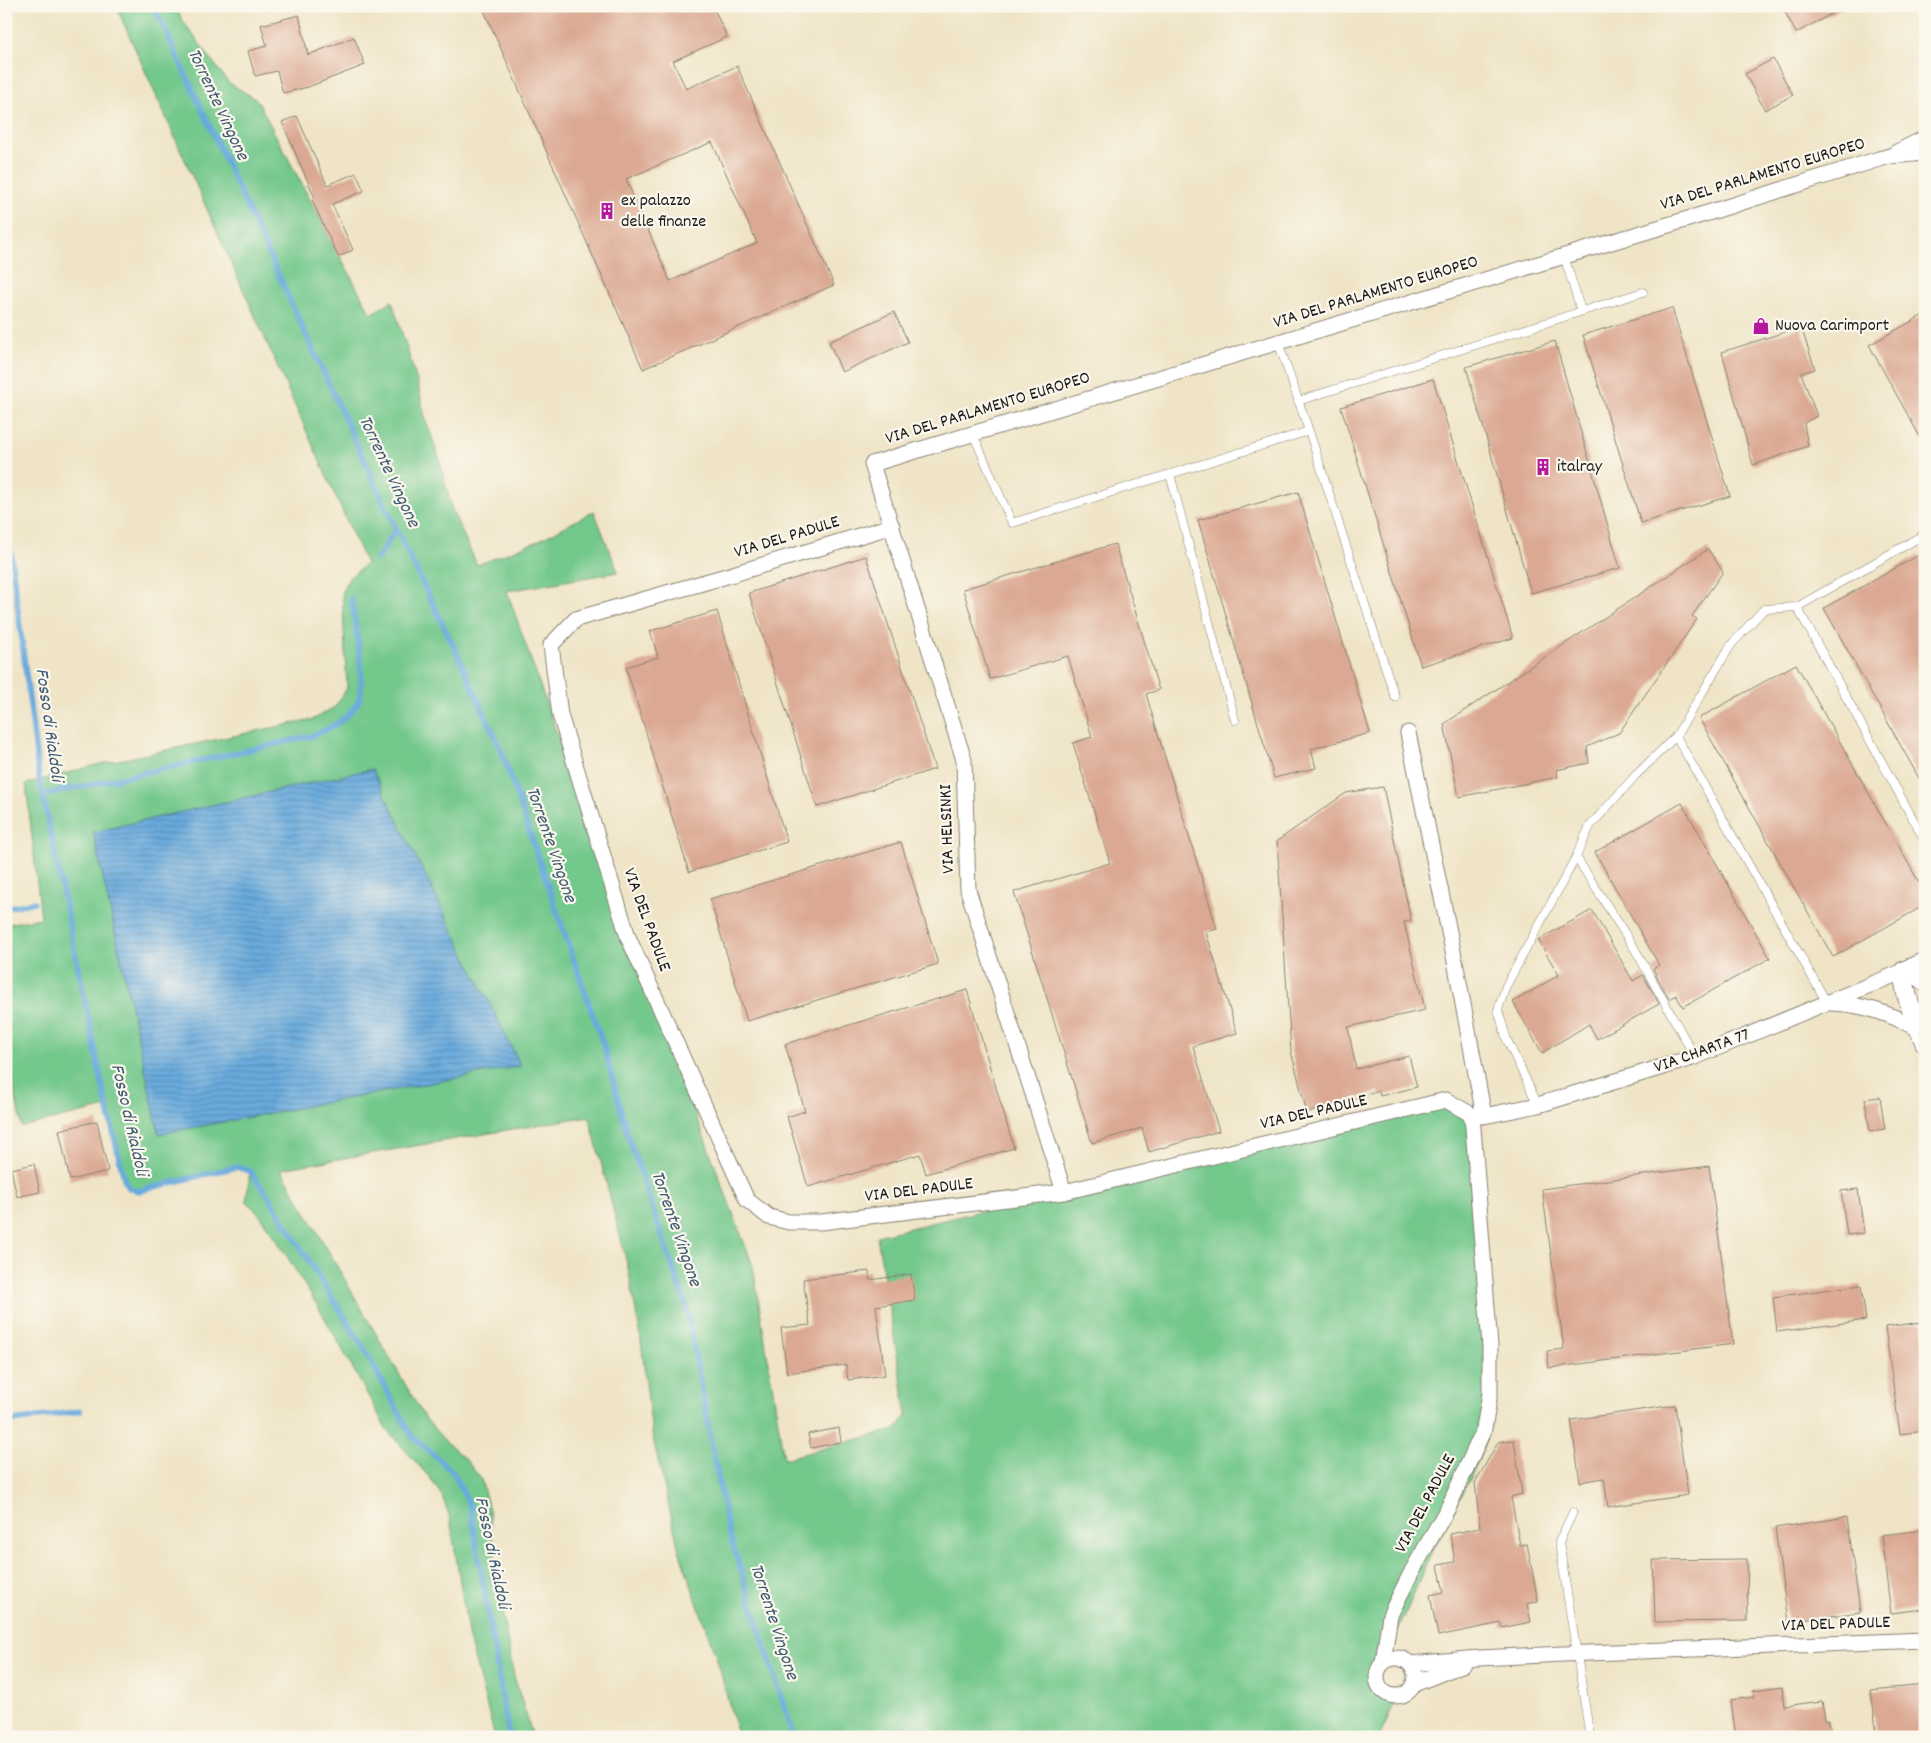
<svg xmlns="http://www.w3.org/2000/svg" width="1931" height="1743" font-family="Dekko,sans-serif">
	<defs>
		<pattern id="water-rules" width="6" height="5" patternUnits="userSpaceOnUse" patternTransform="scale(1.25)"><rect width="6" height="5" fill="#69aadd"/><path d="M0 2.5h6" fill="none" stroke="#568ab2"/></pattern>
	</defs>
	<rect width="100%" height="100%" fill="#fbf7ec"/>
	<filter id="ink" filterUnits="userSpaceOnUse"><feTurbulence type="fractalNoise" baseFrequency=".02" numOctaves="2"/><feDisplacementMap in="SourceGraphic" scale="10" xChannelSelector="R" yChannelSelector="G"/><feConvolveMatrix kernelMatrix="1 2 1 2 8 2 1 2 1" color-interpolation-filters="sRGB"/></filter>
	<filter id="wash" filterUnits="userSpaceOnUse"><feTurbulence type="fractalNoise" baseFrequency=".0096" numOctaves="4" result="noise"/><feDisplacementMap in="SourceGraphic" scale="20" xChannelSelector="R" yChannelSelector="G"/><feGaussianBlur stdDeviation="1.12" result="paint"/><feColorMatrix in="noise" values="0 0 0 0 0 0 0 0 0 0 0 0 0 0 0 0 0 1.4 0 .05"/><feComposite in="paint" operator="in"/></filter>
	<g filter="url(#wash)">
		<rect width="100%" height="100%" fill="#efe4c6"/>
		<!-- grass -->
		<path fill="#73c88c" stroke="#487254" d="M116,6H176L182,20L228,82L257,100L371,314L392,301L417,381L425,417L439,458L452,510L477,565L538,541L594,511L618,572L507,591L628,937L753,1266L784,1459L897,1429L907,1414L877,1236L1446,1100L1472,1115L1488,1434L1477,1463L1423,1571L1403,1620L1377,1672C1375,1687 1383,1696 1398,1696L1379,1737H738L718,1663L679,1550L652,1434L640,1332L627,1263L589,1116L281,1169L424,1417L446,1442L466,1460L481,1479L489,1510L502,1611L514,1676L533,1737H495L469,1639L450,1518L442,1496L430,1478L387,1430L322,1313L278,1242L258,1213L246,1201L250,1171L236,1167L138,1191L129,1188L124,1179L107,1107L22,1127L6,1052V924L41,918L26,784L100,764L314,719L335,707L347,688L342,591L349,578L366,564Z"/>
		<!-- water -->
		<path fill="url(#water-rules)" stroke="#42637c" d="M372,769L521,1066L159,1134L93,832Z"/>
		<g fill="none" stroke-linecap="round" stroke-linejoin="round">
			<!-- stream -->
			<path stroke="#69aadd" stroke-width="5.5" d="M154,6L396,529L457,653L501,750L604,1047L628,1136L686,1306L728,1530L794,1737
				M6,515L39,777L104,1093L124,1179L129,1188L138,1191L236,1167L250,1171L269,1197L363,1347L411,1435L453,1472L470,1506L509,1737
				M377,559L396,529
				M43,795L312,736C330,729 348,719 358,702C367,686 355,618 351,598
				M6,908L34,902
				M6,1422L80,1411"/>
		</g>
		<g id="blocks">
			<!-- building -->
			<path fill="#dba993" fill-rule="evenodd" d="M482,6H713L727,37L673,61L686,89L737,66L834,285L643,369ZM712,142L757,243L670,281L626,179Z
				M1782,6H1846L1796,33Z
				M299,15L308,55L354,37L365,65L308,87L283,93L277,71L255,76L248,51L267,46L261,25Z
				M1773,59L1793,95L1765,110L1745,74Z
				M297,116L327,185L356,173L364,191L332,204L353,250L338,257L312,200L315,198L282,122Z
				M1672,308L1730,496L1641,523L1583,335Z
				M894,312L908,342L842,372L829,342Z
				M1925,314V446L1869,345Z
				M1801,327L1815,369L1801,373L1817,416L1804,423L1808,446L1753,465L1722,352Z
				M1555,341L1620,568L1531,593L1466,367Z
				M1433,379L1513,638L1421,666L1341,407Z
				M1298,492L1370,733L1311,749L1316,768L1274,778L1198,520Z
				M1115,544L1159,690L1146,694L1217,929L1206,932L1237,1033L1193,1046L1219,1131L1149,1152L1142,1128L1092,1143L1014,892L1110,863L1073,743L1092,737L1068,656L990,679L963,589Z
				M1708,549L1723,572L1692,616L1697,619L1619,733L1587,747L1589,763L1556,770L1558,777L1459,797L1444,724Z
				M1919,555L1925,565V789L1824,608Z
				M866,556L935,769L817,807L749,593Z
				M717,611L787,842L689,872L626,667L658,657L650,631Z
				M1796,664L1925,893V905L1833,957L1699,718Z
				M1383,787L1411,921L1404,922L1425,1010L1348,1027L1356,1069L1409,1056L1417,1087L1380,1096L1379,1091L1307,1113L1291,1051L1277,841L1346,793Z
				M1682,803L1770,958L1683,1007L1676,995L1669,999L1653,969L1659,965L1595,852Z
				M901,842L938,964L747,1021L710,899Z
				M1592,910L1633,981L1643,975L1659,1004L1597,1039L1589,1024L1542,1053L1513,1002L1559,975L1538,940Z
				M967,990L1014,1148L926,1174L920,1154L808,1187L787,1117L805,1111L785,1044Z
				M1880,1097L1885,1129L1870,1131L1865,1099Z
				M97,1121L108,1171L70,1180L59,1130Z
				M34,1164L40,1192L17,1197L11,1169Z
				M1709,1166L1733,1344L1549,1368L1547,1351L1564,1349L1542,1189Z
				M1858,1189L1864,1233L1847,1235L1841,1191Z
				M869,1271L870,1280L911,1274L915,1300L876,1306L885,1375L848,1380L846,1365L787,1373L781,1328L810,1325L803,1279Z
				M1861,1285L1866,1320L1777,1332L1773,1297Z
				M1922,1322L1925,1342V1431L1900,1434L1885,1327Z
				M1675,1405L1688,1495L1608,1507L1604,1478L1580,1482L1571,1420Z
				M839,1428L841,1442L811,1448L808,1434Z
				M1514,1440L1522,1494L1511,1497L1520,1545L1527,1544L1538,1601L1527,1604L1531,1622L1501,1628V1623L1438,1636L1430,1595L1444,1592L1438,1565L1455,1562L1450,1534L1480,1528L1475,1483L1498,1442Z
				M1847,1517L1860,1612L1788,1622L1775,1528Z
				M1925,1530V1609L1891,1613L1881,1535Z
				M1747,1559L1748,1621L1655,1622L1653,1560Z
				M1925,1685V1737H1877L1871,1690Z
				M1782,1687L1784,1706L1822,1701L1825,1720H1829L1831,1737H1736L1731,1700L1754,1697L1753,1691Z"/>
		</g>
	</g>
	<g filter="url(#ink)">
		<use href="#blocks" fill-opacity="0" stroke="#868071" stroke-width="1"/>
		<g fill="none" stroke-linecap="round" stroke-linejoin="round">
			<!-- service casing -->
			<g stroke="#868071" stroke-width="9">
				<path id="service" d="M1564,256L1581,311
					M1278,342L1309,431L1395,697
					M1298,401L1643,292
					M973,434L1012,523L1309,431
					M1170,474L1235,720
					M1925,534L1797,607L1925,841
					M1797,607L1764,609L1731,645L1676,736L1827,1003
					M1676,736L1636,775L1590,826L1576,857L1636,951L1695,1057
					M1538,1105L1507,1040L1498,1010L1506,986L1576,857
					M1573,1512L1559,1542L1590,1737"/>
			</g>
			<!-- minor casing -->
			<g stroke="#868071" stroke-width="17">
				<path id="minor" d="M1895,153L1925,138
					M892,526L730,575L576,619L551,645L560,715L628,937L747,1200L769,1217L789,1222H821L1064,1192L1446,1100L1472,1115L1484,1116L1538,1105L1695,1057L1904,971L1913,973L1925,984
					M1408,733L1454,956L1484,1116
					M1831,1003C1864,1004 1891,1014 1920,1030
					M1064,1192L968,890L964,760L872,464L1698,216L1879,159L1890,156L1925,153
					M1377 1677a19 19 0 1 1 38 0a19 19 0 1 1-38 0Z
					M1383,1662L1390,1615L1412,1571L1449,1506L1484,1429L1490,1393V1346L1472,1115
					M1410,1664L1479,1658L1563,1654L1925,1640
					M1414,1684L1464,1664"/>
			</g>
			<!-- tertiary casing -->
			<g stroke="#868071" stroke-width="21">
				<path id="tertiary" d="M1925,962L1904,971C1903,995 1916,1020 1925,1043"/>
			</g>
			<!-- service -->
			<use href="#service" stroke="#fff" stroke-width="8"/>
			<!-- minor -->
			<use href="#minor" stroke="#fff" stroke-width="15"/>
			<!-- tertiary -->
			<use href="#tertiary" stroke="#fff" stroke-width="19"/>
		</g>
	</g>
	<!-- icons -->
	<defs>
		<g id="building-bare" transform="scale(1.35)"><path d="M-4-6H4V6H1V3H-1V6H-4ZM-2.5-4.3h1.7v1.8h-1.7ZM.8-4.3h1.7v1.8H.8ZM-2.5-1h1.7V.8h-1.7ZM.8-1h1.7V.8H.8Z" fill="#b5179e" stroke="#fbf7ec" stroke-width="2.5" paint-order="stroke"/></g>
		<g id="shop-bare" transform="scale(1.35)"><path d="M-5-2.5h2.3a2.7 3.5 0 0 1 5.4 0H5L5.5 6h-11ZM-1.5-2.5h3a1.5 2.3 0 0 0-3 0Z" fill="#b5179e" stroke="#fbf7ec" stroke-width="2.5" paint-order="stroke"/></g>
	</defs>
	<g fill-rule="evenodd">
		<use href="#building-bare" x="607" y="211"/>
		<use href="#shop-bare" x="1761" y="326"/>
		<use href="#building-bare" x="1543" y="467"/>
	</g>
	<g text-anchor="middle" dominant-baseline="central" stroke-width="4.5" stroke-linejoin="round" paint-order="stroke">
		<!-- street labels -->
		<g font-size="18" fill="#1c1c1c" stroke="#fbf7ec">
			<text transform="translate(1763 175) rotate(-17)">VIA DEL PARLAMENTO EUROPEO</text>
			<text transform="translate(1376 293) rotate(-17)">VIA DEL PARLAMENTO EUROPEO</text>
			<text transform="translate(988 409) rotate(-17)">VIA DEL PARLAMENTO EUROPEO</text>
			<text transform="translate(787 538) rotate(-17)">VIA DEL PADULE</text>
			<text transform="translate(948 829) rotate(-92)">VIA HELSINKI</text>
			<text transform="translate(646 920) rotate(70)">VIA DEL PADULE</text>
			<text transform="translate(1702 1052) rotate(-20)">VIA CHARTA 77</text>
			<text transform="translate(1314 1113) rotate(-13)">VIA DEL PADULE</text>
			<text transform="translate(919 1191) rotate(-7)">VIA DEL PADULE</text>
			<text transform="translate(1426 1504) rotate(-62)">VIA DEL PADULE</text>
			<text transform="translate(1836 1625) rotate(-2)">VIA DEL PADULE</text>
		</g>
		<!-- poi labels -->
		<g font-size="18" fill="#1c1c1c" stroke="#fbf7ec" text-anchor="start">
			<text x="621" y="201">ex palazzo<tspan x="621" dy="21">delle finanze</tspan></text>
			<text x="1775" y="326">Nuova Carimport</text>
			<text x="1557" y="467">italray</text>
		</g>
		<!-- water labels -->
		<g font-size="19" font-style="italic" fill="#3f5c73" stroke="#fbf7ec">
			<text transform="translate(217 105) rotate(65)">Torrente Vingone</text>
			<text transform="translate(388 472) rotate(65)">Torrente Vingone</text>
			<text transform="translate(48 725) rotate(82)">Fosso di Rialdoli</text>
			<text transform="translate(550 845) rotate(71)">Torrente Vingone</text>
			<text transform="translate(128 1120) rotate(77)">Fosso di Rialdoli</text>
			<text transform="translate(675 1229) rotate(71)">Torrente Vingone</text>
			<text transform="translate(491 1553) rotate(78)">Fosso di Rialdoli</text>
			<text transform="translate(773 1622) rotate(72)">Torrente Vingone</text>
		</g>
	</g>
	<!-- margin -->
	<rect width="1931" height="1743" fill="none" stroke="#fbf7ec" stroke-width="25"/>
</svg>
